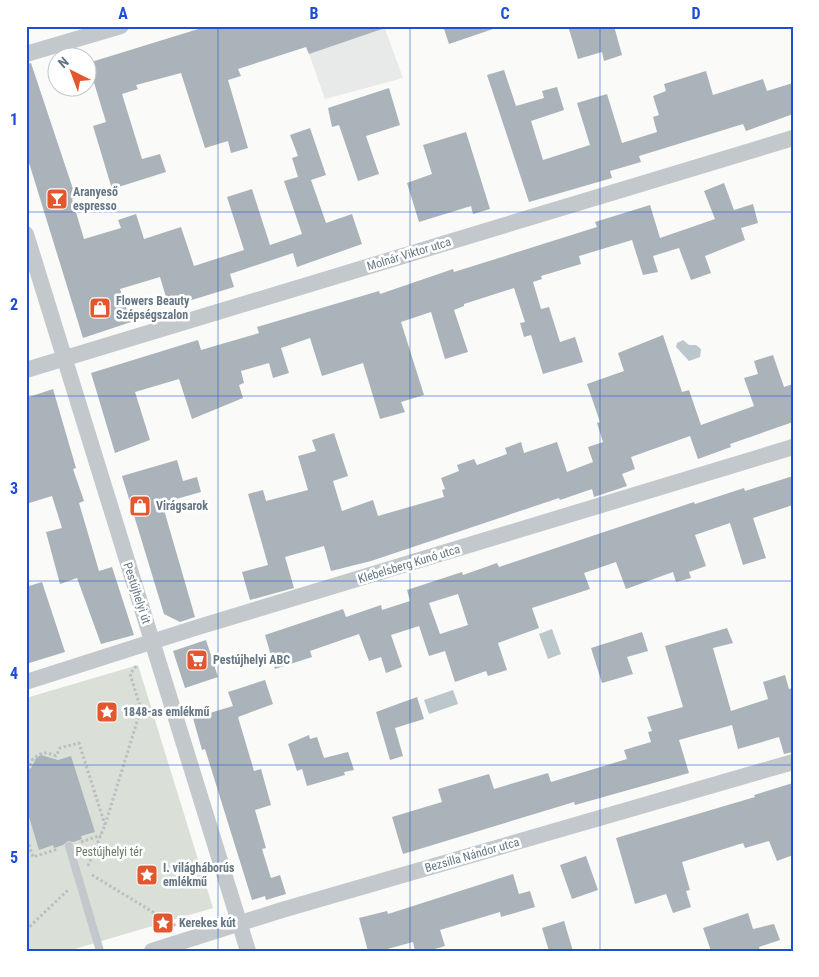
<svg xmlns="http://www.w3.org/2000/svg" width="819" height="977" font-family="'Roboto Condensed',sans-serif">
	<rect width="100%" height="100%" fill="#fafaf8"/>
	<!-- built -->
	<path fill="#e8e9e9" d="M299,26H384L403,78L325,99Z"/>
	<!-- green -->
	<path fill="#dadfd7" d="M138,665L213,908L68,951H26V698Z"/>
	<!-- water -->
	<path fill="#bbc7cb" d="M683,340L689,345H696L701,349L700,357L689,361L676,347L677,343Z
		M552,629L561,654L548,659L539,634Z
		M453,690L458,704L429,714L424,700Z"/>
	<!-- building -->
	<path fill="#aab3b9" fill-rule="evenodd" d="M208,26H382V29L309,54L306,47L238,69L241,76L228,80L248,148L231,153L228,141L205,148L181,73L136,85L138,89L122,94L142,159L160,154L166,172L112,189L93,126L106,122L88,63Z
		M443,26H492L493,29L449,44Z
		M568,26H614L622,55L604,61L602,52L578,59Z
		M31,63L76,198L72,199L84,239L121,228L118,220L136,214L144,239L181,227L194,266L244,250L227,197L252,189L270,245L302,234L284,181L298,177L292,158L298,156L290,135L310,128L326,175L311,180L326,223L352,214L362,244L297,267L293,253L230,274L234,287L169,307L160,277L120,289L131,322L83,338L26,153V64Z
		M504,70L516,106L544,98L542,91L557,87L564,110L531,121L543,160L590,145L577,103L607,94L622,143L657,132L653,117L659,115L653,96L666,91L664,84L706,71L713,95L763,79L767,91L793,83V114L746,131L743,124L639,156L641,162L610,171L612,178L529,202L487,75Z
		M389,88L400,125L366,136L379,174L358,181L339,125L332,127L328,108Z
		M466,132L490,209L473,214L471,206L419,222L407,183L432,174L423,145Z
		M724,183L734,210L753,204L758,223L741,228L745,240L705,256L711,273L691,280L679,248L653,256L658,272L643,275L632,240L579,256L581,264L541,276L542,279L533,282L541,309L549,307L560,342L575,337L583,362L543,374L531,335L524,337L520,323L525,322L514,288L464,304V306L454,310L468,352L445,359L431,312L401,322L424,395L401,402L405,412L380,419L363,363L322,376L310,338L281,348L289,373L273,378L269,363L241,371L244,383L239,385L243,398L192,419L179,379L135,392L150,440L115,453L91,373L198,340L201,350L259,333L257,327L379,291L380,294L453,269L454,272L597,227L595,222L650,205L660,238L715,219L704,191Z
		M663,335L682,392L689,390L701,425L754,406L744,378L758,374L754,361L773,355L784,387L793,384V422L730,444L731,447L698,459L690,436L631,457L635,469L622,474L627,486L594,497L592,489L560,500L559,498L371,561L331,571L324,546L285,557L294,588L250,600L242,572L268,565L248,494L263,490L266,501L308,490L298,456L316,451L312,440L334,433L348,476L333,481L342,511L373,500L378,516L444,497L442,490L445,489L441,478L459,471L457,465L474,459L477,465L507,454L505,448L521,442L524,453L557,442L567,472L593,462L588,447L603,442L597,423L600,422L587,384L624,371L618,353Z
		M53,389L76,468L73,469L84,501L79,503L99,571L112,567L134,635L101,644L77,578L60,584L46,532L62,528L52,496L26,504V398Z
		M177,460L183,481L197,477L201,492L162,503L195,617L180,622L164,614L122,476Z
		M793,476V505L753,518L766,558L743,565L730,523L695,535L706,566L689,572L691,578L676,582L673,572L626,589L616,562L584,573L590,589L532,608L539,628L498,643L507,670L488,676L486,671L455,682L445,651L429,656L419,626L391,635L402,667L386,673L381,657L369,661L359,634L310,651L312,657L275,669L265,635L343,609L346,617L381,605L382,610L410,601L407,590L462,572L463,575L497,563L499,567L694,502L695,504L744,488L745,491ZM458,594L468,625L440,634L429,603Z
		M42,582L65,652L26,664V587Z
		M727,628L733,643L713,648L731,711L768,699L763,682L785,675L789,689L793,688V752L784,754L779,737L738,749L732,725L679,740L689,773L575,805L574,802L403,854L392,817L442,802L438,789L489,774L494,789L548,773L551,782L627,759L624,750L651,742L648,732L652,731L647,717L683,707L665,646Z
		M642,632L648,651L627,657L633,674L602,683L591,648Z
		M206,640L218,677L185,688L173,651Z
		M265,680L273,704L238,717L254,771L261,769L271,805L255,810L266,848L262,849L271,878L280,875L286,894L266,900L265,896L252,900L205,749L202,750L193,718L233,706L228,692Z
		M417,697L424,719L395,728L403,756L390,760L376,712Z
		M309,735L310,739L317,737L324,758L348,752L354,770L344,772L345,775L307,786L302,769L297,771L288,744Z
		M41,755L58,760L71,756L95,832L81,836L82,839L73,842L68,841L63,845L54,848L53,845L39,850L26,807V770L31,768L36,758Z
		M793,783V855L777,861L769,841L745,848L743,843L682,862L690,890L686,891L691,907L673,913L666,894L635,904L616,838L755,797L754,795Z
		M586,856L598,890L572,899L560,865Z
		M513,874L519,894L530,891L535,907L501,917L500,912L440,930L445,946L428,951H415L413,942L380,951H368L359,918L387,911L388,914Z
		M748,913L753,929L774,924L780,940L759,947L760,951H711L703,928Z
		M564,921L573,951H549L542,928Z"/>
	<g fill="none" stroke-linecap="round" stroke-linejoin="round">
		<!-- path -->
		<path stroke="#bbbfc2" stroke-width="3" stroke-dasharray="2.5 2.5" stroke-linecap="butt" d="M26,768L30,766L32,760C41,752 45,751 56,756L60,748L79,743L105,825
			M26,835L33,857L58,849
			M81,842L101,835
			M88,866L105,825L141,709L130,674L137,665
			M92,875L176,926
			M26,930L69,889"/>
		<!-- service -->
		<path stroke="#c3c8cc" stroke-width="8" d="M69,846L100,951"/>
		<!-- minor -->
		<path stroke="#c3c8cc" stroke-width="16" d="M26,54L121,26
			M26,234L248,951
			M26,370L793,138
			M26,682L195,628L793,447
			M152,951L282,910L793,762"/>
	</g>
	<!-- grid -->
	<path fill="none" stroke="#1d4ed8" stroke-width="1" stroke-opacity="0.55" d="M218,26V951M410,26V951M600,26V951M26,212H793M26,396H793M26,581H793M26,765H793"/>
	<!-- icons -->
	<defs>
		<g id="bar-square" transform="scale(1.125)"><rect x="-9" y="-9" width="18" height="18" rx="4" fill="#e4572e" stroke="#fff"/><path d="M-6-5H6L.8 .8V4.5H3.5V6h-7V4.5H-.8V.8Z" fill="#fff"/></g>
		<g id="shop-square" transform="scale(1.125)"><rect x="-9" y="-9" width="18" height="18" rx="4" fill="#e4572e" stroke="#fff"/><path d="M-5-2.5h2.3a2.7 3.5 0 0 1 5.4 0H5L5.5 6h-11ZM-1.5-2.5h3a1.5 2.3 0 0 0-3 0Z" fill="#fff"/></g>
		<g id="supermarket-square" transform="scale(1.125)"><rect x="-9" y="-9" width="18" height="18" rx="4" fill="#e4572e" stroke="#fff"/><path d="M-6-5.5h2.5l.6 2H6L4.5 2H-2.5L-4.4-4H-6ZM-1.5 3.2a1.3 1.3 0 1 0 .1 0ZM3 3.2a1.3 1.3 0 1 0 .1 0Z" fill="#fff"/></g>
		<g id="sight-square" transform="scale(1.125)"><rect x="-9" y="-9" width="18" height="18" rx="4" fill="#e4572e" stroke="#fff"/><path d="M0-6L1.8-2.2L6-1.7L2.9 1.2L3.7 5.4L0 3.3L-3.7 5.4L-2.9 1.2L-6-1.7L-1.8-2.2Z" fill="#fff"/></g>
	</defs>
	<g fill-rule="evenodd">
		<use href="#bar-square" x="57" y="199"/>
		<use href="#shop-square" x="100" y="308"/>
		<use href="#shop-square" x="140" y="506"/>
		<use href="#supermarket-square" x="197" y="660"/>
		<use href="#sight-square" x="107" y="712"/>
		<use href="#sight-square" x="147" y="875"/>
		<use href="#sight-square" x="163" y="923"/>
	</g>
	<g text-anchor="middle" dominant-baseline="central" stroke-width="5" stroke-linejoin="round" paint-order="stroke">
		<!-- poi labels -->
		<g font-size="12" font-weight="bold" fill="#657683" stroke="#fff" text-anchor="start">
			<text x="73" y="192">Aranyeső<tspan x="73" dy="14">espresso</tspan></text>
			<text x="116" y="301">Flowers Beauty<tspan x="116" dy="14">Szépségszalon</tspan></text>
			<text x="156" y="506">Virágsarok</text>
			<text x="213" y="660">Pestújhelyi ABC</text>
			<text x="123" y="712">1848-as emlékmű</text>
			<text x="163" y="868">I. világháborús<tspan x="163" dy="14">emlékmű</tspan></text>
			<text x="179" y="923">Kerekes kút</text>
		</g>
		<!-- street labels -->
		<g font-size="12" fill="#657683" stroke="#fff">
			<text transform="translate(409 254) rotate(-17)">Molnár Viktor utca</text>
			<text transform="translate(409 564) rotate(-17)">Klebelsberg Kunó utca</text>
			<text transform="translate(137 593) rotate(72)">Pestújhelyi út</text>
			<text transform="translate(472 855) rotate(-16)">Bezsilla Nándor utca</text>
		</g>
		<!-- park labels -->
		<g font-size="12" fill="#687a64" stroke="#fff">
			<text x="109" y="852">Pestújhelyi tér</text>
		</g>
	</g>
	<!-- border -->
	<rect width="819" height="977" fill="none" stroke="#ffffff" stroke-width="55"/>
	<!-- north arrow -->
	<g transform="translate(72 72) rotate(318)"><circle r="24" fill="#ffffff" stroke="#c1c8cd"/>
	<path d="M0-4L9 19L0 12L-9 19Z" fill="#e4572e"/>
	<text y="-8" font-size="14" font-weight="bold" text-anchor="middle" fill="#657683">N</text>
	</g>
	<rect x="28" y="28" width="764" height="922" fill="none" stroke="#1d4ed8" stroke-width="2"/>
	<g font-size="16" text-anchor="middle" font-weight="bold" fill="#1d4ed8">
		<text x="123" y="19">A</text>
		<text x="314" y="19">B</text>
		<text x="505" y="19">C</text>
		<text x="696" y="19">D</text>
		<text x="14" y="125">1</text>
		<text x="14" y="310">2</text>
		<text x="14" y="494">3</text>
		<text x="14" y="679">4</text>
		<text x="14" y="863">5</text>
	</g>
</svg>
